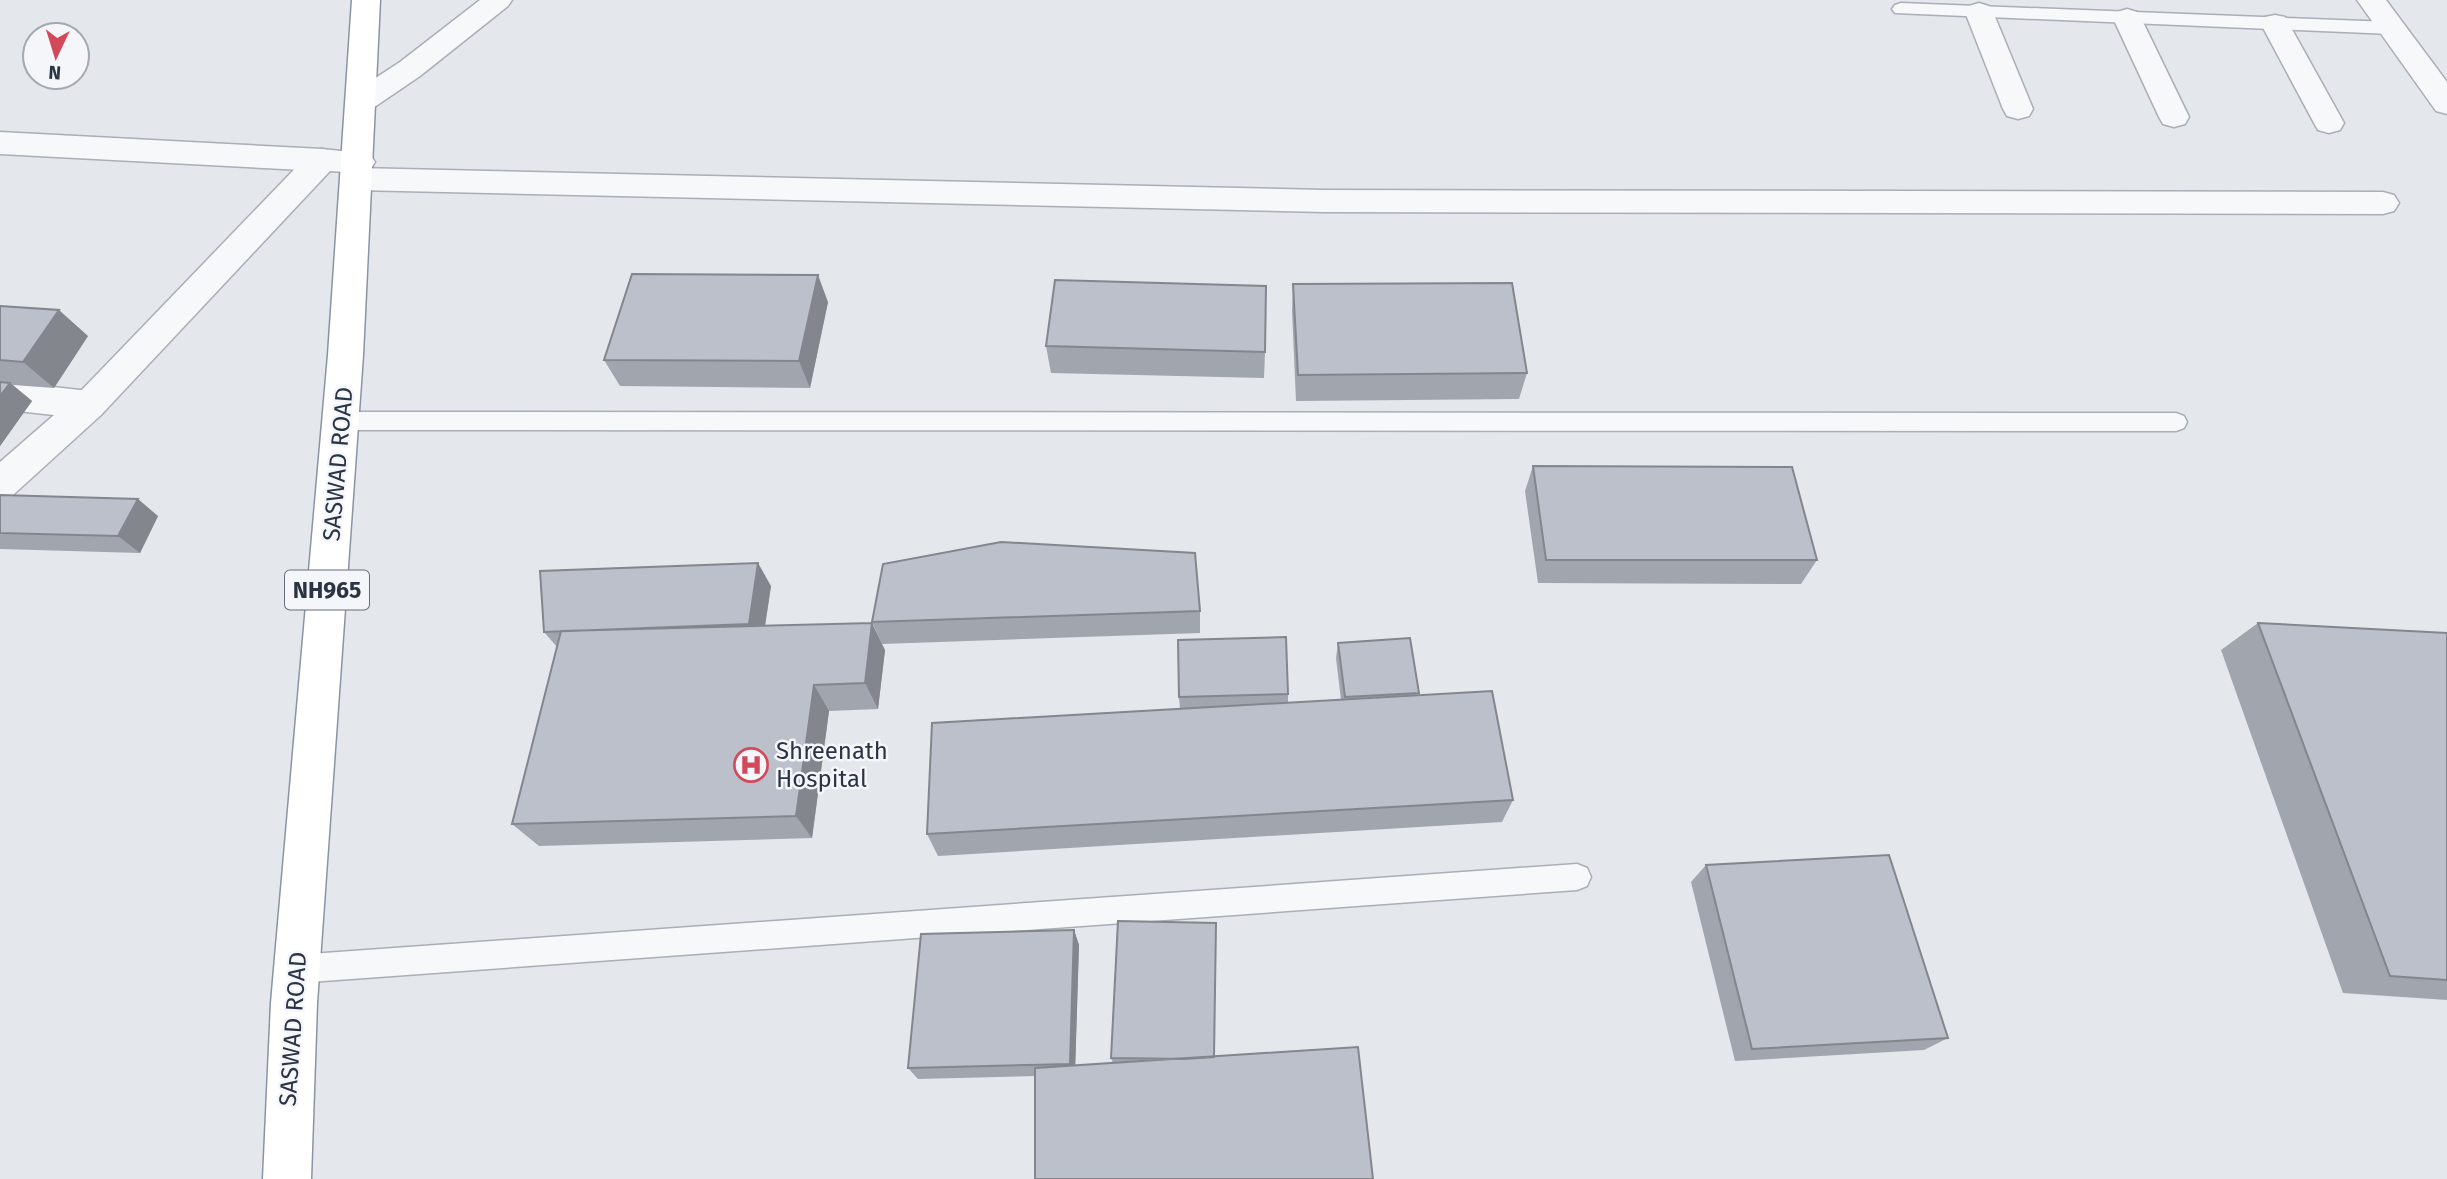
<svg xmlns="http://www.w3.org/2000/svg" width="2447" height="1179" font-family="'Fira Sans',sans-serif">
	<rect width="100%" height="100%" fill="#e4e7ec"/>
	<g fill="none" stroke-linecap="round" stroke-linejoin="round">
		<!-- service casing -->
		<g stroke="#a9aeb7" stroke-width="3">
			<path id="service" d="M1901,3L2391,22L2400,28L2391,34L1895,13L1892,9L1895,5Z
				M342,412L2176,413L2184,416L2187,422L2184,428L2176,431L342,430L334,427L331,421L334,415Z
				M1577,864L1587,868L1591,877L1587,886L1577,890L296,983L286,979L282,969L286,959L296,955Z"/>
		</g>
		<!-- minor casing -->
		<g stroke="#a9aeb7" stroke-width="3">
			<path id="minor" d="M480,0H512L508,6L420,76L373,108L362,111L351,108L347,101L351,94L400,62Z
				M2357,0H2386L2447,82V114L2436,111Z
				M1979,3L1989,6L1993,12L2033,109L2029,116L2018,119L2007,116L2003,109L1965,12L1969,6Z
				M2127,9L2137,12L2141,18L2189,117L2185,124L2174,127L2163,124L2159,117L2113,18L2117,12Z
				M2275,15L2285,17L2289,24L2344,123L2340,130L2329,133L2318,130L2314,123L2261,24L2265,17Z
				M0,132L322,149L333,152L338,160L333,168L322,171L0,154Z
				M357,168L1324,190L2383,192L2394,195L2399,203L2394,211L2383,214L1324,212L357,190L346,187L341,179L346,171Z
				M0,381L89,391L101,395L107,405L101,415L89,419L0,409Z"/>
		</g>
		<!-- tertiary casing -->
		<g stroke="#a9aeb7" stroke-width="3">
			<path id="tertiary" d="M322,149L370,154L375,162L370,170L359,173L330,171L101,415L13,495L0,499V462L77,395L311,152Z"/>
		</g>
		<!-- trunk casing -->
		<g stroke="#8b94a3" stroke-width="3">
			<path id="trunk" d="M352,0H380L363,355L317,1003L311,1179H263L271,1003L328,355Z"/>
		</g>
		<!-- service -->
		<use href="#service" fill="#f7f8fa" fill-rule="evenodd"/>
		<!-- minor -->
		<use href="#minor" fill="#f7f8fa" fill-rule="evenodd"/>
		<!-- tertiary -->
		<use href="#tertiary" fill="#f7f8fa" fill-rule="evenodd"/>
		<!-- trunk -->
		<use href="#trunk" fill="#fff" fill-rule="evenodd"/>
	</g>
	<!-- wall -->
	<path fill="#a1a5ae" d="M1293,284L1527,373L1519,399L1296,401L1292,311Z
		M828,302L810,388L620,386L604,360Z
		M0,306L88,336L54,388L13,385L32,401L0,446Z
		M1046,346L1265,352L1264,378L1051,373Z
		M1533,466L1817,560L1801,584L1538,583L1525,491Z
		M0,495L158,516L140,553L0,549Z
		M771,586L765,625L885,650L878,709L829,711L812,838L539,846L512,824L557,647L544,632Z
		M1200,611V633L882,644L872,622Z
		M2258,623L2447,633V1000L2343,993L2221,650Z
		M1338,643L1419,693L1418,695L1513,800L1502,822L938,856L927,834L1180,709L1179,697L1288,694V703L1341,700L1336,658Z
		M1706,865L1948,1038L1924,1050L1735,1061L1691,882Z
		M1074,930L1079,945L1075,1066L1113,1063L1111,1058L1215,1057L1035,1076L918,1079L908,1068Z"/>
	<!-- shaded-wall -->
	<path fill="#83868d" d="M818,275L828,302L810,388L799,361Z
		M59,310L88,336L54,388L23,362Z
		M10,383L32,401L0,446V396Z
		M138,499L158,516L140,553L118,536Z
		M758,563L771,586L762,646L749,624Z
		M872,623L885,650L878,709L865,683Z
		M814,685L829,711L812,838L796,816Z
		M1074,930L1079,945L1075,1075L1070,1064Z"/>
	<!-- building -->
	<path fill="#bbc0ca" stroke="#83868d" stroke-width="2" d="M632,274L818,275L799,361L604,360Z
		M1055,280L1266,286L1265,352L1046,346Z
		M1512,283L1527,373L1298,375L1293,284Z
		M0,306L59,310L23,362L0,360Z
		M0,382L10,383L0,396Z
		M1533,466L1792,467L1817,560H1546Z
		M0,495L138,499L118,536L0,533Z
		M1001,542L1195,553L1200,611L872,622L883,564Z
		M758,563L749,624L544,632L540,571Z
		M872,623L865,683L814,685L796,816L512,824L561,631Z
		M2258,623L2447,633V980L2390,976Z
		M1286,637L1288,694L1179,697L1178,640Z
		M1410,638L1419,693L1345,697L1338,643Z
		M1492,691L1513,800L927,834L932,723Z
		M1889,855L1948,1038L1752,1049L1706,865Z
		M1118,921L1216,923L1214,1057L1184,1059L1111,1058Z
		M1074,930L1070,1064L908,1068L921,934Z
		M1358,1047L1373,1179H1035V1068Z"/>
	<!-- icons -->
	<defs>
		<g id="hospital-ring" transform="scale(1.75)"><circle r="9.5" fill="#f4f6f9" stroke="#d1495b" stroke-width="1.5"/><path d="M-5-5h3v3.5h4V-5h3V5h-3V1.5h-4V5h-3Z" fill="#d1495b"/></g>
	</defs>
	<g fill-rule="evenodd">
		<use href="#hospital-ring" x="751" y="765"/>
	</g>
	<g text-anchor="middle" dominant-baseline="central" stroke-width="5" stroke-linejoin="round" paint-order="stroke">
		<!-- shield labels -->
		<rect fill="#f4f6f9" stroke="#676e7b" stroke-width="2" x="285" y="570.5" width="84" height="39" rx="5"/>
		<g font-size="23" font-weight="bold" fill="#2b3445">
			<text x="327" y="590">NH965</text>
		</g>
		<!-- street labels -->
		<g font-size="24" fill="#2b3445" stroke="#f4f6f9">
			<text transform="translate(338 464) rotate(-85)">SASWAD ROAD</text>
			<text transform="translate(293 1029) rotate(-86)">SASWAD ROAD</text>
		</g>
		<!-- poi labels -->
		<g font-size="24" fill="#2b3445" stroke="#f4f6f9" text-anchor="start">
			<text x="776" y="751">Shreenath<tspan x="776" dy="28">Hospital</tspan></text>
		</g>
	</g>
	<!-- north arrow -->
	<g transform="translate(56 56) rotate(184)"><circle r="33" fill="#f4f6f9" stroke="#a4a8b1" stroke-width="2"/>
	<path d="M0-5L12 26L0 18L-12 26Z" fill="#d1495b"/>
	<text y="-10" font-size="19" font-weight="bold" text-anchor="middle" fill="#2b3445">N</text>
	</g>
</svg>
